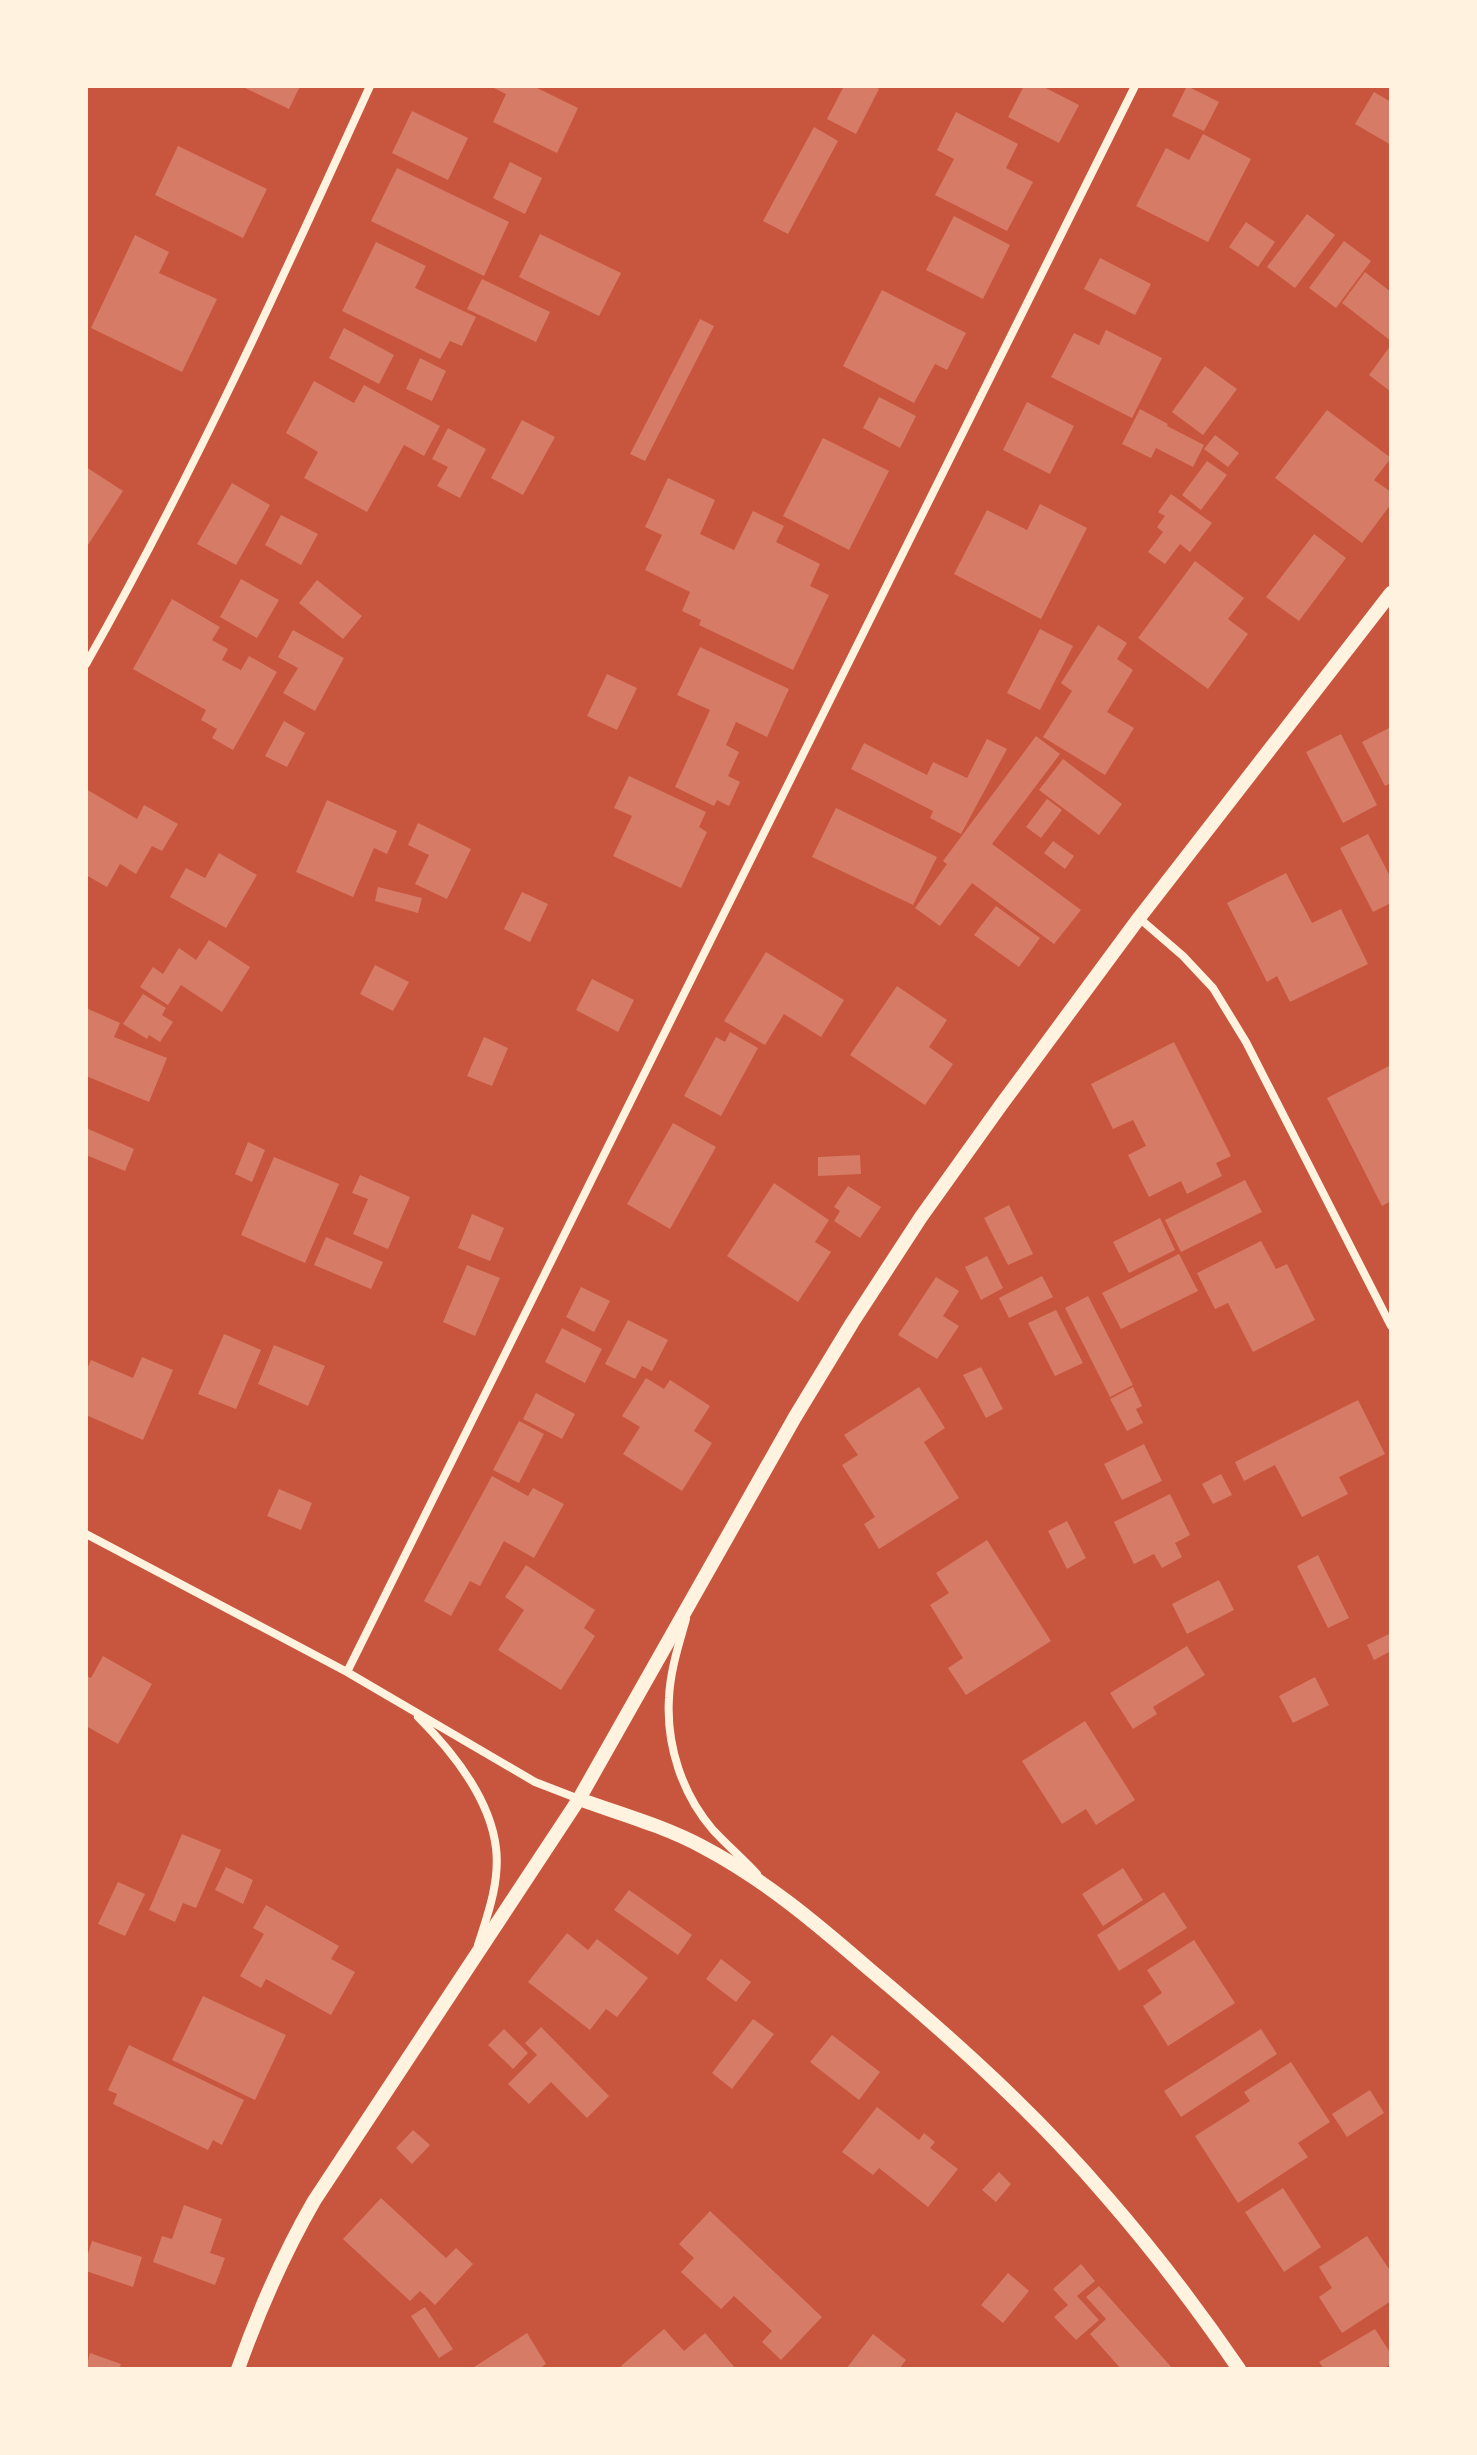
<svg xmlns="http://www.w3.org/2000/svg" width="1477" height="2455" font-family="'Roboto Serif',serif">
	<rect width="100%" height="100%" fill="#c8553d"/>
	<!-- building -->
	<path fill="#d67c66" d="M241,86H300L289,109Z
		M490,86H533L578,108L557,153L493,122L506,94Z
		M844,86H874L879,89L856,134L827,119Z
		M1024,86H1042L1079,105L1059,143L1008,117Z
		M1187,86L1219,102L1204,131L1172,116Z
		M1374,92L1391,102V145L1355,124Z
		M412,111L468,138L448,180L392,153Z
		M956,112L1018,144L1006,168L1033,182L1007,231L935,195L954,159L937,150Z
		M814,127L838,141L788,234L763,221Z
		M1203,134L1251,159L1208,242L1136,206L1166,148L1189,160Z
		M178,146L267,189L243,238L155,195Z
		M510,162L542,178L525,214L493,198Z
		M397,168L509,222L484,276L371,221Z
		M1307,214L1335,235L1295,288L1267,267Z
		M954,216L1010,245L983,299L926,270Z
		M1246,222L1275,242L1258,267L1229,247Z
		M540,234L621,273L599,316L519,277Z
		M135,235L169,252L159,273L217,299L182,372L91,328Z
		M1344,241L1371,261L1336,308L1309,288Z
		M376,242L426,266L415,288L476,317L462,346L450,341L440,359L342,311Z
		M1100,258L1151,284L1135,315L1084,289Z
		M1365,272L1391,292V341L1342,303Z
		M482,279L550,312L536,342L467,309Z
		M882,290L966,333L947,370L935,364L914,403L843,366Z
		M700,319L714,326L645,461L630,454Z
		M344,328L394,355L379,384L329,358Z
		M1106,330L1162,358L1132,418L1051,377L1074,333L1099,345Z
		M1391,345V392L1369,375Z
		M420,358L446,371L432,401L406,389Z
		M1205,366L1237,389L1203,435L1172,412Z
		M314,381L354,403L364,385L440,426L424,456L404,445L367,512L304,478L318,452L286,433Z
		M879,397L916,416L900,448L863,428Z
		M1027,402L1074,426L1050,474L1003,450Z
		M1140,409L1168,424L1167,426L1204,445L1193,467L1156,448L1151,458L1122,444Z
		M1327,410L1391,458L1374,480L1391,492V504L1362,543L1275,478Z
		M522,420L555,437L523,495L491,478Z
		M448,428L486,449L460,498L437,486L448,467L432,459Z
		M1215,435L1239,453L1228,467L1204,449Z
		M823,438L889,471L849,550L783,516Z
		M1207,461L1227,475L1201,510L1182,495Z
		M86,467L123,491L86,548Z
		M668,478L715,500L700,534L734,550L753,511L784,526L776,542L820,564L810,586L829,595L793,670L699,625L701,620L682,611L690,592L645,570L662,535L645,527Z
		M232,483L270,505L236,565L197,544Z
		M1171,494L1212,523L1190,552L1180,544L1165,564L1148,552L1163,532L1157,527L1165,516L1158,512Z
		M1040,504L1087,528L1041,619L954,574L987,510L1027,530Z
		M281,515L318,534L301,565L265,545Z
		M1314,534L1346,558L1299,621L1266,597Z
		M1195,561L1244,598L1228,619L1248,634L1208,689L1138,638Z
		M241,579L279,600L257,638L220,617Z
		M317,580L362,616L343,639L299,603Z
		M172,599L220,627L212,640L228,649L222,660L241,670L249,656L277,672L233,750L212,738L217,729L201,720L206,710L133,669Z
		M1098,625L1127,643L1117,659L1133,670L1107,712L1134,728L1105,775L1043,737L1072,691L1061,683Z
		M1040,629L1073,646L1040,710L1007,693Z
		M293,630L344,658L315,711L283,693L298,668L278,657Z
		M700,647L789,689L767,737L736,722L726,745L739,752L728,776L740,782L729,806L717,800L714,806L675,787L710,710L677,695Z
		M607,674L637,688L617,730L587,716Z
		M284,721L305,733L287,767L265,756Z
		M1391,727V783L1385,786L1362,742Z
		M1341,734L1377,805L1343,823L1306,752Z
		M1036,736L1060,754L992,844L1081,910L1054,944L972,883L940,926L915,908L947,864L943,861Z
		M987,739L1007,749L961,834L930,818L933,811L851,769L864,743L927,775L933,762L967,778Z
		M1063,759L1122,804L1099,835L1039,790Z
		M629,776L706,812L699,827L707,832L681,888L613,856L632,816L614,808Z
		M86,789L137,819L144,805L178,824L162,851L152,846L136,874L120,864L107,887L86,875Z
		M1047,799L1062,810L1041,838L1026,827Z
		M327,800L397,831L387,854L374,848L353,897L296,872Z
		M836,808L937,857L913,905L812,857Z
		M418,823L471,849L447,899L415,884L429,855L408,845Z
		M1368,834L1391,878V903L1373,912L1340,848Z
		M1053,841L1074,856L1065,869L1044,853Z
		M219,853L257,875L226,928L170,897L186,868L205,878Z
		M1286,873L1312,923L1341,909L1368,964L1290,1002L1277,976L1267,982L1227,903Z
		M378,887L422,898L418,913L375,901Z
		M522,892L548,904L530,942L504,929Z
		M996,906L1040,938L1019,967L974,935Z
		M209,940L250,967L222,1012L181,985L168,1005L140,987L153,967L163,974L179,948L196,960Z
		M766,952L844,1000L821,1037L784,1014L765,1045L724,1021Z
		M375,965L409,982L393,1011L360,994Z
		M592,979L634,1000L618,1032L576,1010Z
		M897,986L947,1020L929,1047L953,1064L925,1105L850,1055Z
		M143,994L166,1008L162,1015L173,1022L160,1042L149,1035L147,1039L123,1024Z
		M86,1008L120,1023L114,1037L167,1058L149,1102L86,1076Z
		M730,1032L758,1048L721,1116L684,1096L716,1037L725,1042Z
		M484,1037L508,1048L492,1086L467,1076Z
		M1174,1042L1231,1156L1216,1163L1222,1176L1187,1194L1181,1181L1149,1197L1128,1155L1146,1146L1133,1120L1113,1129L1091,1084Z
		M1391,1065V1201L1382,1206L1327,1098Z
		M673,1123L716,1147L670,1229L627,1204Z
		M86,1128L134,1149L125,1171L86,1155Z
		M248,1142L265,1150L252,1182L235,1174Z
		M860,1155L861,1174L818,1176V1157Z
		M274,1157L339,1184L305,1263L241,1235Z
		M360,1175L410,1197L388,1249L353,1234L368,1199L352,1193Z
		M1245,1180L1262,1212L1181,1252L1165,1220Z
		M774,1183L829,1220L815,1242L831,1252L798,1302L727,1256Z
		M848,1186L881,1207L860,1238L834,1221L840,1211L834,1207Z
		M1009,1205L1033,1254L1008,1265L984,1218Z
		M472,1214L504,1228L490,1261L458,1248Z
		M1160,1218L1175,1250L1129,1273L1113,1242Z
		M326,1237L383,1262L371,1289L314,1265Z
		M1261,1241L1276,1269L1287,1264L1315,1320L1253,1352L1228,1303L1215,1309L1197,1273Z
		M1179,1254L1198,1291L1121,1329L1102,1293Z
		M987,1256L1003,1288L981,1300L965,1267Z
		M467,1265L500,1278L475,1336L443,1322Z
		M1042,1276L1053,1297L1009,1318L999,1298Z
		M936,1277L959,1291L943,1316L959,1326L937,1359L898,1335Z
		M581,1287L610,1301L594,1332L566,1317Z
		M1088,1296L1133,1385L1110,1397L1065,1308Z
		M1056,1310L1083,1363L1055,1376L1028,1323Z
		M628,1320L668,1340L652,1371L642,1366L635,1379L605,1364Z
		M562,1328L602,1349L585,1383L545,1362Z
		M224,1334L261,1350L236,1409L198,1394Z
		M274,1345L325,1366L308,1406L258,1384Z
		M142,1357L173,1370L143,1440L86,1415V1371L91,1360L133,1378Z
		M981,1367L1003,1409L986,1418L963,1375Z
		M646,1378L664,1389L670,1380L710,1406L694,1431L712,1443L682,1491L623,1454L640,1427L622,1416Z
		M919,1387L945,1428L924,1442L959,1498L879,1549L864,1524L875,1517L842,1465L858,1455L844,1435Z
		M1133,1387L1142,1406L1136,1409L1143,1423L1127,1431L1110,1399Z
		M536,1393L575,1414L562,1439L523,1419Z
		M1358,1400L1385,1454L1339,1477L1348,1494L1302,1517L1275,1465L1244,1481L1235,1462Z
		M519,1421L544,1434L519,1483L493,1470Z
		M1144,1444L1162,1481L1122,1500L1104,1464Z
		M1221,1474L1232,1495L1213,1504L1202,1484Z
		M492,1476L528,1496L533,1488L564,1504L534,1558L504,1541L480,1586L470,1581L451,1616L424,1601Z
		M279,1489L312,1503L301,1530L267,1516Z
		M1170,1494L1190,1535L1175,1543L1182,1557L1162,1568L1154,1554L1134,1564L1114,1522Z
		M1067,1521L1086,1558L1067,1569L1048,1531Z
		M987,1540L1051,1641L966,1695L948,1668L963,1658L930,1605L949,1593L936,1573Z
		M1318,1555L1349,1618L1328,1628L1297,1566Z
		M526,1565L595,1610L584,1628L595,1636L561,1690L498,1650L524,1610L505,1597Z
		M1219,1580L1234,1610L1187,1634L1172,1604Z
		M1391,1633V1651L1374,1660L1367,1645Z
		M1187,1646L1205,1675L1153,1707L1157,1714L1133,1729L1110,1693Z
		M103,1656L152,1684L118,1744L86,1726V1676L91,1678Z
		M1315,1677L1329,1705L1293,1723L1279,1696Z
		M1085,1721L1135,1800L1096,1825L1086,1809L1062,1824L1022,1761Z
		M182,1834L221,1850L196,1908L183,1903L175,1922L149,1910Z
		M226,1867L253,1880L243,1904L215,1890Z
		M1123,1868L1143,1900L1103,1926L1082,1894Z
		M118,1882L145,1894L125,1936L98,1924Z
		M629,1890L692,1935L678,1955L614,1910Z
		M1164,1892L1187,1928L1119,1971L1097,1935Z
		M266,1905L339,1946L331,1959L355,1972L331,2015L266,1979L261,1988L240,1976L264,1934L253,1928Z
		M567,1933L588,1950L597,1939L648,1978L617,2017L606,2009L590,2030L528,1982Z
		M1194,1940L1235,2003L1168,2046L1143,2006L1162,1993L1147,1970Z
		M721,1959L751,1982L736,2002L706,1979Z
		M203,1996L286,2035L255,2100L172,2060Z
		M753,2019L774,2034L732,2089L712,2073Z
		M541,2027L609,2096L587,2118L551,2082L529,2104L508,2084L537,2055L525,2043Z
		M504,2029L528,2053L513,2069L488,2045Z
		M1261,2029L1277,2054L1181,2117L1164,2091Z
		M832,2035L880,2072L859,2100L810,2062Z
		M129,2045L244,2100L222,2145L213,2140L208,2150L113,2104L117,2094L108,2090Z
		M1291,2062L1330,2122L1298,2143L1308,2157L1238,2203L1195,2136L1250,2101L1244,2092Z
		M1370,2090L1384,2113L1347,2137L1332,2114Z
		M877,2107L919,2140L924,2133L935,2142L930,2148L958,2169L928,2207L879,2168L873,2175L842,2152Z
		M413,2130L430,2145L412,2164L396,2148Z
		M999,2172L1011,2184L996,2202L982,2190Z
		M1283,2188L1321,2247L1284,2272L1245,2212Z
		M381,2198L446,2258L456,2248L473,2264L435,2305L420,2291L410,2301L343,2239Z
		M184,2205L222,2219L210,2253L225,2258L215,2285L153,2262L162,2236L172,2239Z
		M710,2211L822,2317L781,2360L762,2342L772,2331L734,2296L721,2309L681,2272L694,2258L679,2244Z
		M1367,2236L1391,2272V2301L1342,2333L1319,2297L1332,2288L1319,2267Z
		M92,2241L142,2257L133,2287L86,2271V2260Z
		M1081,2264L1095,2281L1077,2296L1099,2320L1076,2340L1054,2317L1068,2305L1053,2289Z
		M1008,2273L1029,2291L1003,2323L981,2305Z
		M1099,2286L1173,2369H1121L1090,2334L1106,2319L1086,2297Z
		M425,2307L453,2349L439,2358L411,2316Z
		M664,2329L684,2351L705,2333L736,2369H624L621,2366Z
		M1375,2329L1391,2354V2364L1383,2369H1324L1319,2362Z
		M527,2333L546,2364L539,2369H471Z
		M873,2334L906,2360L899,2369H846Z
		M90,2353L121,2364L119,2369H86Z"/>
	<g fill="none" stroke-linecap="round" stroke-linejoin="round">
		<!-- minor -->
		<path stroke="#fff3e0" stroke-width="8" d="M86,664C192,477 281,282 370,86
			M1139,918L1183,956L1213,988L1246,1042L1391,1326
			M86,1534L347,1672L535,1782L579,1799
			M686,1619C679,1644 670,1671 669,1698C666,1745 682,1794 713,1830C727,1845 743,1859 757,1874
			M347,1672L1135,86
			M418,1717C452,1751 490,1798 496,1848C500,1881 488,1914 478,1945"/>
		<!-- tertiary -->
		<path stroke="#fff3e0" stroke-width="14" d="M579,1799C620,1814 664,1826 703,1847C764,1879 817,1924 869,1969C953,2039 1035,2113 1106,2196C1154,2251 1198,2309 1239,2369
			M238,2369C259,2310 283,2255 314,2201L579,1799L795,1417L852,1323L921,1217L1001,1105L1139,918L1391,593"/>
	</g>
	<!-- border -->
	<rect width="1477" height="2455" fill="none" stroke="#fff3e0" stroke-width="176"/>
</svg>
